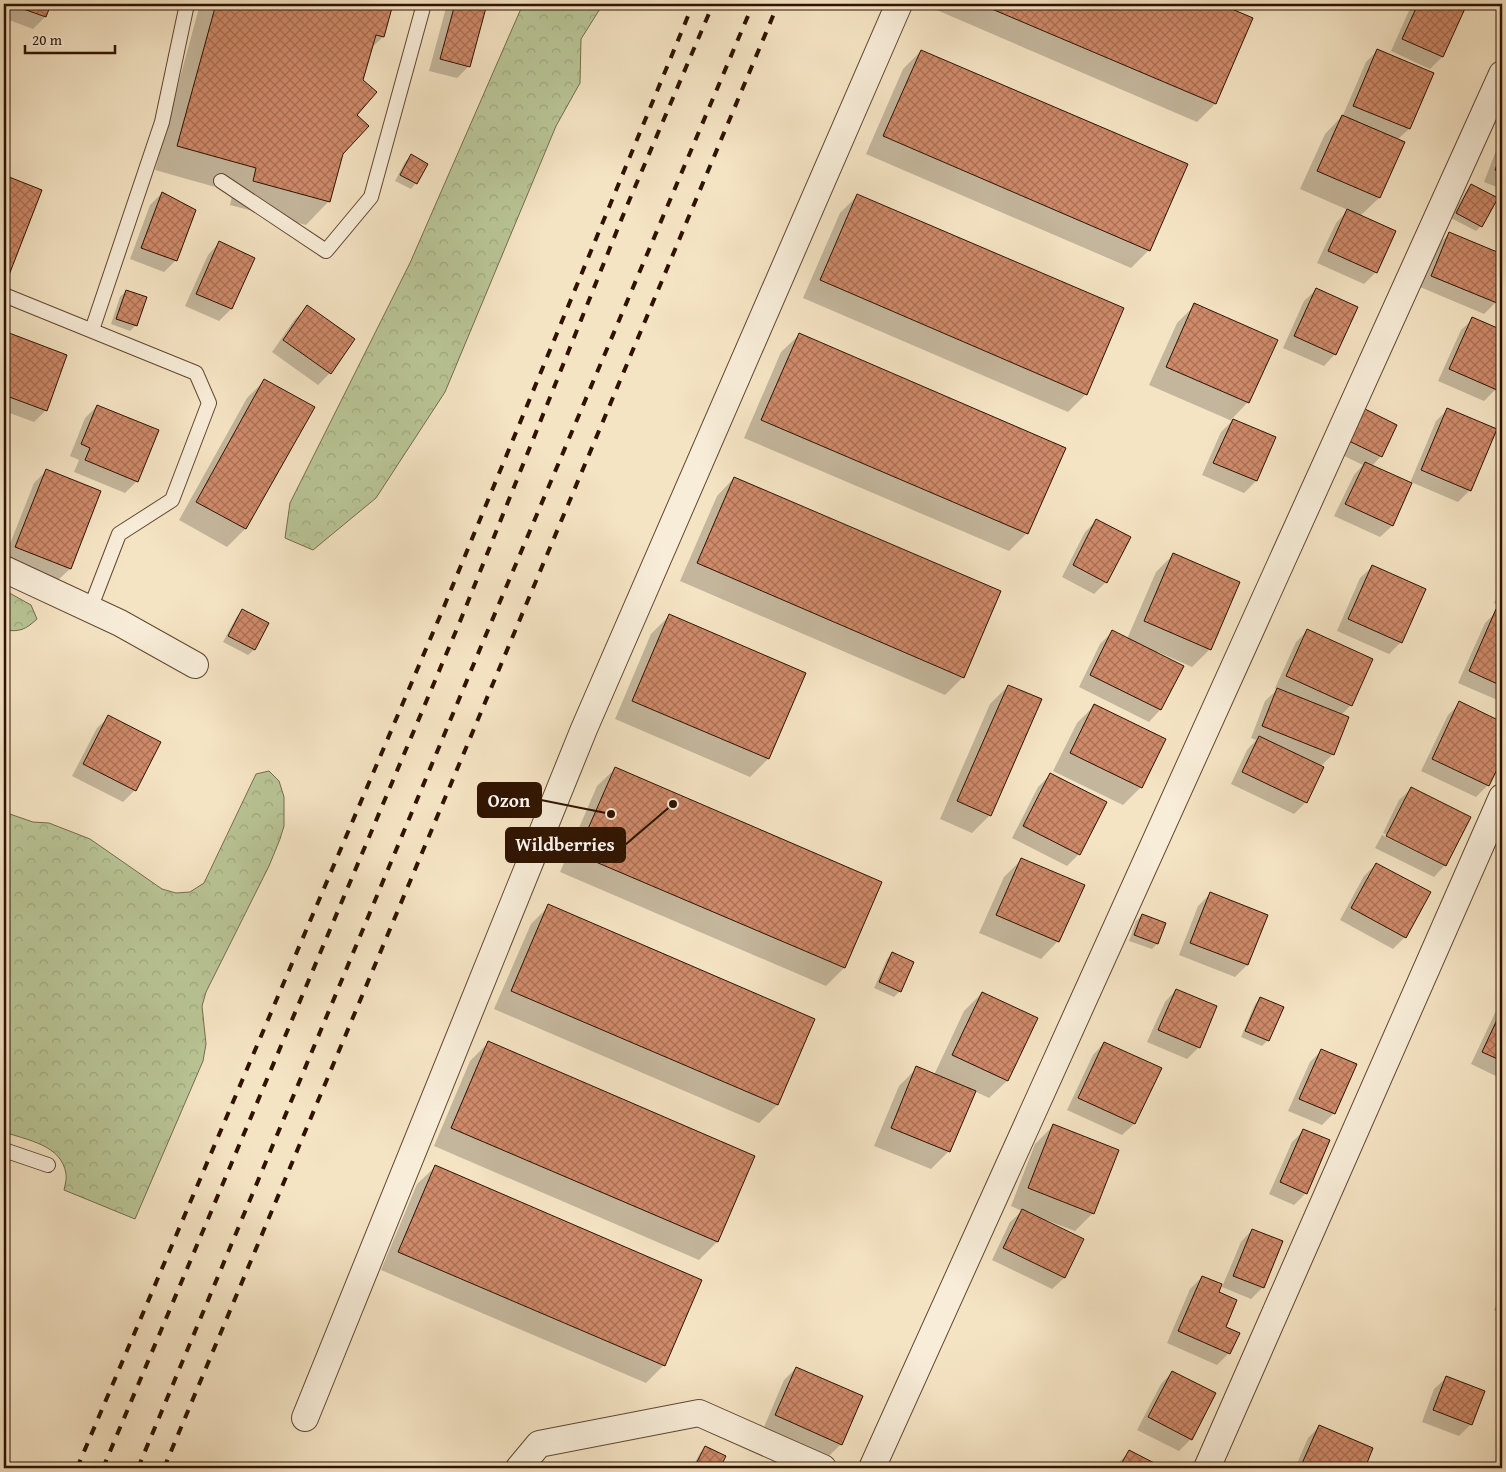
<svg xmlns="http://www.w3.org/2000/svg" width="1506" height="1472" font-family="'Gentium Book Plus',serif">
	<defs>
		<pattern id="forest-crowns" width="20" height="18" patternUnits="userSpaceOnUse" patternTransform="scale(1.25)"><rect width="20" height="18" fill="#b9c596"/><path d="M2 6a3 3 0 1 1 6 0M12 15a3 3 0 1 1 6 0" fill="none" stroke="#9fa880"/></pattern>
		<pattern id="building-cross-hatch" width="8" height="8" patternUnits="userSpaceOnUse" patternTransform="scale(1.25)"><rect width="8" height="8" fill="#cf8a6a"/><path d="M0 0l8 8M0 8l8-8" fill="none" stroke="#a87055"/></pattern>
	</defs>
	<rect width="100%" height="100%" fill="#f5e4c4"/>
	<filter id="stains"><feTurbulence type="fractalNoise" baseFrequency=".004" numOctaves="4"/><feColorMatrix values="0 0 0 0 .2 0 0 0 0 .09 0 0 0 0 .02 0 0 0 .5 -.17"/></filter>
	<radialGradient id="worn" r=".72"><stop offset=".6" stop-color="#630" stop-opacity="0"/><stop offset="1" stop-color="#630" stop-opacity=".3"/></radialGradient>
	<!-- forest -->
	<path fill="url(#forest-crowns)" stroke="#746c4b" d="M523,4H603L581,39L580,83L556,126L445,392L376,498L313,550L285,538L290,503L410,263Z
		M4,590L31,605L37,619C25,630 20,632 4,630Z
		M269,771L279,781L284,797V826L280,839L269,866L206,992L202,1006L206,1044L203,1061L135,1219L64,1190C65,1185 67,1179 66,1174C62,1145 27,1140 4,1132V812L33,822L49,823L90,839L162,889L176,893L190,892L204,883L256,774Z"/>
	<!-- shadow -->
	<path fill="#0003" d="M4,4H50L45,17L33,29L4,18Z
		M200,4H392L383,37L370,49L362,81L355,115L342,154L329,201L306,225L230,205L233,192L155,170Z
		M447,4H486L469,66L457,78L429,71Z
		M934,4H1217L1251,19L1215,104L1197,122L932,8Z
		M1412,4H1465L1442,57L1430,69L1391,51Z
		M1378,50L1432,74L1409,129L1397,140L1403,143L1379,198L1360,216L1376,272L1364,284L1317,263L1336,223L1348,210L1300,189L1325,134L1343,115L1366,62Z
		M921,51L1149,250L1131,268L866,154L903,69Z
		M1502,135V189L1484,182Z
		M411,156L416,183L411,189L395,181L405,162Z
		M4,177L40,191L8,274L4,278Z
		M1471,186L1481,226L1476,231L1451,218L1466,191Z
		M162,193L176,260L164,272L130,259L150,205Z
		M858,195L1086,394L1068,412L803,298L840,213Z
		M1449,234L1502,255V288L1496,302L1484,314L1420,287L1437,246Z
		M219,243L253,258L231,309L219,321L185,306L208,255Z
		M1316,290L1335,354L1324,366L1283,348L1304,301Z
		M126,291L145,298L135,326L130,331L111,324L120,297Z
		M1195,305L1248,402L1231,420L1274,438L1256,481L1244,493L1202,475L1221,432L1232,421L1149,385L1177,323Z
		M307,307L330,373L318,385L272,352L295,319Z
		M1473,319L1502,331V375L1496,389L1484,401L1438,381L1461,330Z
		M4,333L66,356L46,410L34,422L4,411Z
		M799,335L1027,533L1009,551L744,438L781,352Z
		M265,380L313,407L245,529L227,547L179,520L247,398Z
		M97,406L137,481L125,493L74,472L79,460L70,456L85,418Z
		M1448,409L1470,490L1458,502L1411,482L1392,526L1380,537L1334,516L1354,475L1363,465L1338,453L1353,423L1381,456L1372,466L1410,483L1436,421Z
		M46,471L100,492L70,569L58,580L4,559L34,483Z
		M734,478L963,677L945,695L680,581L717,496Z
		M1096,521L1106,582L1094,594L1062,577L1085,532Z
		M1174,554L1210,649L1192,667L1158,652L1160,710L1149,722L1079,687L1100,644L1112,632L1127,639L1156,572Z
		M1372,567L1401,642L1389,654L1337,631L1360,578Z
		M1502,587V607L1494,603Z
		M243,611L268,624L254,650L248,655L223,642L237,616Z
		M1497,611L1502,613V702L1458,683L1485,623Z
		M669,616L804,673L768,759L750,777L615,719L651,634Z
		M1308,630L1351,705L1341,715L1333,754L1320,767L1306,802L1294,814L1231,784L1247,750L1256,740L1251,738L1265,701L1278,689L1275,688L1296,642Z
		M1008,686L990,815L972,833L940,819L990,704Z
		M1460,703L1502,723V756L1488,785L1476,797L1421,771L1448,715Z
		M1095,705L1141,787L1123,805L1053,771L1077,723Z
		M109,717L135,790L123,802L72,776L97,728Z
		M615,769L880,882L844,968L826,986L560,872L597,786Z
		M1050,775L1079,854L1067,866L1012,838L1038,787Z
		M1411,789L1445,865L1434,877L1375,848L1382,835L1443,865V863L1383,833L1399,800Z
		M1022,859L1058,941L1041,959L979,933L1004,877Z
		M1376,864L1405,937L1393,949L1340,920L1364,876Z
		M1210,894L1266,916L1247,965L1235,977L1179,955L1198,906Z
		M549,906L814,1020L777,1105L759,1123L494,1009L531,924Z
		M1142,915L1157,944L1152,949L1129,941L1136,921Z
		M892,953L900,991L894,997L874,988L887,959Z
		M1176,990L1199,1047L1187,1059L1147,1042L1165,1002Z
		M982,993L1007,1081L989,1098L974,1091L949,1151L931,1169L874,1146L899,1086L917,1068L934,1075L964,1011Z
		M1260,999L1268,1040L1262,1046L1241,1037L1255,1004Z
		M1502,1006V1079L1471,1064L1495,1013Z
		M488,1043L754,1156L717,1242L699,1260L434,1146L470,1061Z
		M1104,1043L1134,1124L1122,1135L1067,1110L1093,1055Z
		M1322,1050L1334,1113L1322,1125L1288,1111L1310,1062Z
		M1053,1126L1093,1213L1075,1231L1046,1220V1222L1064,1278L1052,1289L992,1260L1010,1222L1022,1211L1011,1206L1035,1144Z
		M1304,1130L1306,1193L1294,1205L1269,1194L1292,1142Z
		M435,1167L664,1365L646,1383L381,1270L417,1184Z
		M1252,1230L1263,1287L1251,1299L1222,1287L1241,1242Z
		M1202,1277L1224,1327L1229,1353L1217,1365L1167,1343L1190,1289Z
		M1502,1293V1314L1494,1310Z
		M796,1368L841,1444L829,1456L764,1427L784,1380Z
		M1172,1372L1191,1439L1179,1451L1137,1430L1161,1384Z
		M1446,1378L1471,1424L1459,1436L1422,1422L1434,1389Z
		M1320,1426L1372,1449L1363,1468H1295L1308,1438Z
		M705,1447L724,1456L719,1468H692L700,1453Z
		M1129,1452L1161,1468H1115L1117,1464Z"/>
	<!-- building -->
	<path fill="url(#building-cross-hatch)" stroke="#2f1300" d="M9,4H51L46,17Z
		M216,4H393L384,37L376,35L363,80L377,92L357,115L369,126L343,154L330,202L253,181L256,168L177,146Z
		M455,4H487L470,67L440,59Z
		M980,4H1220L1253,18L1216,104Z
		M1418,4H1467L1443,57L1402,39Z
		M1377,49L1434,73L1410,129L1353,106Z
		M921,50L1188,164L1150,251L883,136Z
		M1342,115L1405,142L1380,198L1317,171Z
		M1502,151V173L1495,170Z
		M411,154L428,164L417,184L400,175Z
		M4,175L42,190L9,275L4,273Z
		M1471,184L1498,198L1482,227L1456,213Z
		M162,192L196,210L177,261L141,248Z
		M857,194L1124,308L1087,395L820,280Z
		M1347,209L1396,231L1377,273L1328,251Z
		M1449,232L1502,254V291L1497,303L1431,276Z
		M219,241L255,258L232,309L196,294Z
		M1316,288L1358,307L1336,355L1294,336Z
		M126,290L147,297L137,326L116,319Z
		M1194,303L1278,340L1249,403L1166,367Z
		M307,305L355,339L331,374L283,340Z
		M1472,317L1502,330V379L1497,390L1449,369Z
		M4,331L67,355L47,411L4,395Z
		M799,333L1066,448L1028,534L761,420Z
		M264,379L315,407L246,529L196,502Z
		M97,405L159,430L138,482L85,460L90,448L81,444Z
		M1447,408L1497,429L1471,491L1421,470Z
		M1365,409L1397,425L1382,457L1349,441Z
		M1233,419L1276,437L1257,481L1213,463Z
		M1365,462L1412,483L1393,526L1345,504Z
		M46,469L101,491L71,569L15,547Z
		M734,477L1001,591L964,678L697,563Z
		M1096,519L1131,537L1107,583L1073,565Z
		M1173,553L1240,582L1211,650L1144,621Z
		M1372,565L1426,589L1402,643L1348,619Z
		M242,609L269,623L255,650L228,636Z
		M1496,609L1502,612V686L1469,671Z
		M669,614L806,673L769,759L632,701Z
		M1307,629L1373,659L1352,706L1286,676Z
		M1112,630L1184,666L1161,710L1090,675Z
		M1008,685L1042,699L991,816L957,801Z
		M1277,688L1349,717L1334,755L1262,726Z
		M1459,701L1502,722V759L1489,786L1432,759Z
		M1094,704L1166,739L1142,788L1070,753Z
		M108,715L161,742L136,791L83,764Z
		M1259,736L1324,767L1307,803L1242,772Z
		M615,767L882,882L845,968L577,854Z
		M1050,773L1107,802L1080,855L1023,826Z
		M1411,787L1471,817L1446,866L1386,836Z
		M1021,858L1085,885L1059,942L996,915Z
		M1376,863L1431,892L1406,938L1351,908Z
		M1210,892L1268,915L1248,965L1190,943Z
		M548,904L815,1019L778,1105L511,991Z
		M1142,914L1166,923L1158,944L1134,935Z
		M892,952L914,962L901,992L879,982Z
		M1176,989L1217,1006L1200,1048L1158,1030Z
		M982,992L1038,1018L1008,1081L952,1055Z
		M1260,997L1284,1007L1269,1041L1245,1031Z
		M1502,1009V1061L1482,1052Z
		M488,1041L755,1156L718,1242L451,1128Z
		M1104,1042L1162,1068L1135,1124L1078,1098Z
		M1321,1049L1357,1064L1335,1114L1299,1099Z
		M916,1066L976,1091L950,1152L891,1128Z
		M1053,1124L1119,1150L1094,1214L1028,1188Z
		M1303,1129L1330,1140L1307,1194L1280,1182Z
		M435,1165L702,1280L665,1366L398,1252Z
		M1022,1209L1084,1239L1065,1278L1003,1248Z
		M1252,1229L1283,1241L1264,1288L1233,1276Z
		M1202,1276L1222,1284L1219,1292L1237,1300L1226,1327L1240,1333L1230,1354L1178,1331Z
		M796,1367L863,1396L842,1445L775,1415Z
		M1172,1371L1216,1393L1192,1440L1148,1417Z
		M1446,1376L1485,1391L1472,1425L1433,1410Z
		M1319,1425L1373,1448L1365,1468H1300Z
		M705,1446L726,1456L720,1468H694Z
		M1129,1450L1164,1468H1119Z"/>
	<g fill="none" stroke-linecap="round" stroke-linejoin="round">
		<!-- lane casing -->
		<g stroke="#604731" stroke-width="16">
			<path id="lane" d="M221,181L326,251L371,197L424,4
				M4,295L196,373L209,403L172,500L119,534L90,609
				M92,330L162,122L187,4
				M4,1150L48,1165"/>
		</g>
		<!-- street casing -->
		<g stroke="#604731" stroke-width="28">
			<path id="street" d="M4,569L120,623L195,665
				M305,1418L584,729L899,4
				M519,1468L539,1444L699,1413L823,1468
				M872,1468L1502,74
				M1207,1468L1502,797"/>
		</g>
		<!-- lane -->
		<use href="#lane" stroke="#f8edd9" stroke-width="14"/>
		<!-- street -->
		<use href="#street" stroke="#f8edd9" stroke-width="26"/>
		<!-- rail -->
		<path stroke="#2f1300" stroke-width="4" stroke-dasharray="9 9" stroke-linecap="butt" d="M77,1468L443,609L693,4
			M103,1468L461,619L626,208L713,4
			M138,1468L485,637L753,4
			M164,1468L778,4"/>
	</g>
	<!-- callouts -->
	<path fill="none" stroke="#2f1300" stroke-width="2" d="M611 814L541 800M673 804L625 845"/>
	<g fill="#2f1300" stroke="#f8edd9" stroke-width="2">
		<circle cx="611" cy="814" r="5"/>
		<circle cx="673" cy="804" r="5"/>
	</g>
	<g fill="#2f1300" stroke="#2f1300" stroke-width="2">
		<rect x="478" y="783" width="63" height="34" rx="5"/>
		<rect x="506" y="828" width="119" height="34" rx="5"/>
	</g>
	<g font-size="19" text-anchor="middle" font-weight="bold" fill="#fff">
		<text x="509" y="807">Ozon</text>
		<text x="565" y="851">Wildberries</text>
	</g>
	<!-- margin -->
	<rect width="1506" height="1472" fill="none" stroke="#f5e4c4" stroke-width="20"/>
	<rect x="5" y="5" width="1496" height="1462" fill="none" stroke="#2f1300" stroke-width="2.5"/>
	<rect x="10" y="10" width="1486" height="1452" fill="none" stroke="#2f1300"/>
	<!-- scale -->
	<path d="M25 45v8h90v-8" fill="none" stroke="#2f1300" stroke-width="2.5"/>
	<text x="32" y="45" font-size="15" fill="#2f1300" stroke="#f8edd9" stroke-width="4" paint-order="stroke">20 m</text>
	<rect width="100%" height="100%" filter="url(#stains)"/>
	<rect width="100%" height="100%" fill="url(#worn)"/>
</svg>
